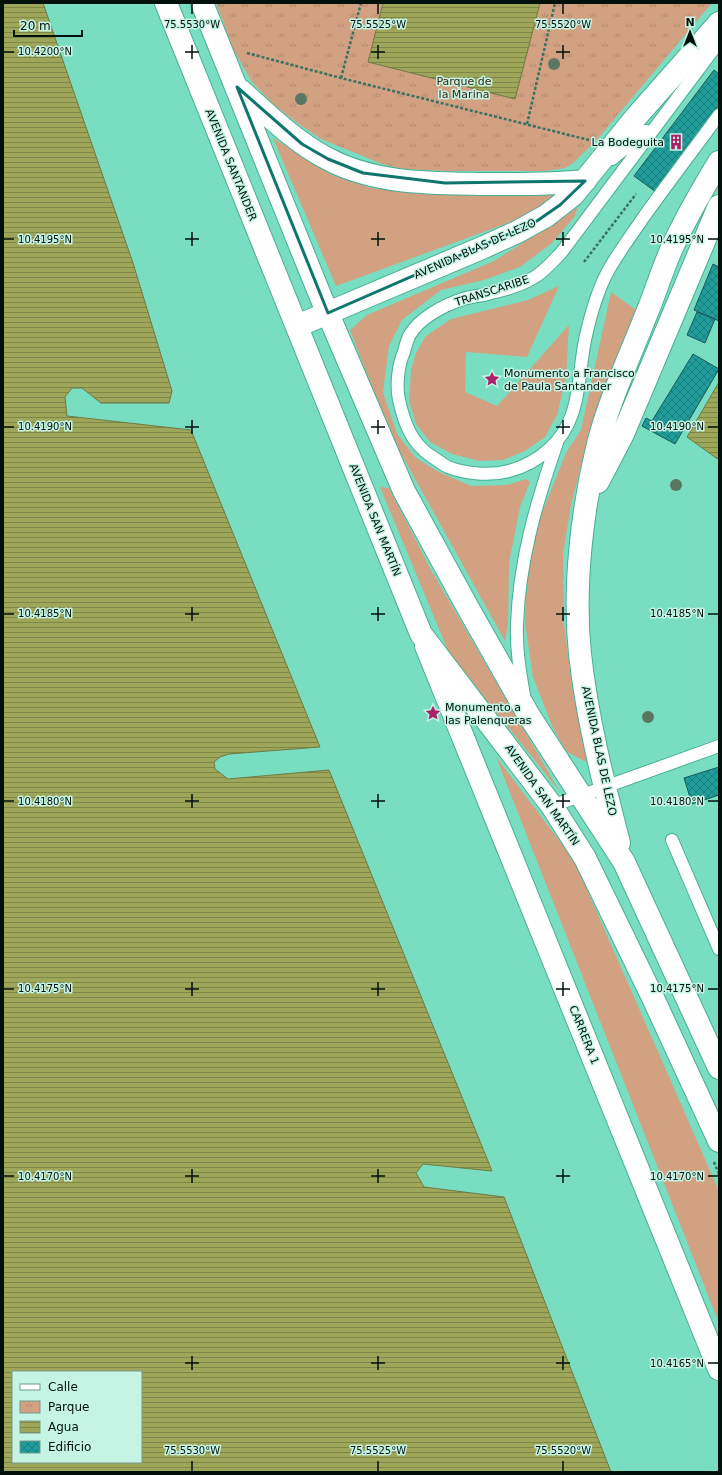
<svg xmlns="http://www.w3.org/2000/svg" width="722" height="1475" font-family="'DejaVu Sans',sans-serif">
	<defs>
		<pattern id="park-tufts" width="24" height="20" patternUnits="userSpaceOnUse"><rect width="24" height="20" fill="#d2a182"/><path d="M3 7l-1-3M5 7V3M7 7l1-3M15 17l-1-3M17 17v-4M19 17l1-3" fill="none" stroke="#b28a6f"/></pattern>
		<pattern id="water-rules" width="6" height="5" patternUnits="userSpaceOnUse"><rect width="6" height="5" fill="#9ea659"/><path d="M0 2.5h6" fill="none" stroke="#7e8648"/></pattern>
		<pattern id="building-cross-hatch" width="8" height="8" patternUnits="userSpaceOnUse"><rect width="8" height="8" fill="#209d9b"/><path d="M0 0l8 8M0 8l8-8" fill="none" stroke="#1a7f7d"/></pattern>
	</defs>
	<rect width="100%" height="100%" fill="#79ddc2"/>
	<!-- grass -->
	<path fill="#d2a182" d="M273,138L332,175L372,188L406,191L560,190L530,215L336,286Z
		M577,207L576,215L552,243L520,267L484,280L441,290L402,320L389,346L383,392L397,434L416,458L437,471L471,486L507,485L526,479L530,482L520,507L509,563L508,625L505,641L389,432L350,330L367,315L494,261L559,220Z
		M559,286L527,357L466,352L465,392L497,406L569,325L566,378L557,415L545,437L525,451L503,460L479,461L452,454L430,442L416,424L409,401L411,370L416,353L426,336L451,319L528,300Z
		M611,292L636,310L615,362L588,438L571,505L563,554L564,624L572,687L588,763L566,751L553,728L533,677L525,623L528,558L541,515L566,453L581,430Z
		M380,487L389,488L431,570L560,792L449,653Z
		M496,757L574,860L719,1191V1323Z"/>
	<!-- park -->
	<path fill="url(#park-tufts)" d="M216,3H712L595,142L573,163L565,168L546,171H445L403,169L382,164L321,139L296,122L274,105L252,82L233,49Z"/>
	<!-- water -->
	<path fill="url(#water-rules)" stroke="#6f7942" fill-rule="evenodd" d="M3,3H43L133,263L172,391L169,403H101L82,388H72L65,397L67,416L191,430L320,747L229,754L220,757L214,762L215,769L228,779L329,770L492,1171L423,1164L416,1173L424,1187L504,1197L611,1472H3ZM13,1372H141V1462H13Z
		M383,3H540L515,99L368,62Z
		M719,382V460L687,437Z"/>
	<!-- building -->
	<path fill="url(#building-cross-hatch)" stroke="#185756" d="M714,70L719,74V108L656,192L634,176Z
		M713,264L719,267V321L694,310Z
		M697,312L715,319L705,343L687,335Z
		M693,354L719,369L675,444L642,426L646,418L652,421Z
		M719,767V795L692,804L684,778Z"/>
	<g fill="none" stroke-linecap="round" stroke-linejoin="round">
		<!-- service casing -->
		<g stroke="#47ae94" stroke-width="14">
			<path id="service" d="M719,42L561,253C553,261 544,272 533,278C521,285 505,290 491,293C482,296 472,296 463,299C444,305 419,318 409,336C407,341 405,347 404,352C398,365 396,386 399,400C404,422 411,443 431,456C436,459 442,464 448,467C466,474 490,476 509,471C524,467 537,460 548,450C582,421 577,379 585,340C590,317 596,294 607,273C617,254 631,236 643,218C668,183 694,149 719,115
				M612,159L646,131
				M524,695C520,672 516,649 517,625C519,562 536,503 557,443
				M552,806L719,746
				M672,840L719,949"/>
		</g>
		<!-- tertiary casing -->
		<g stroke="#47ae94" stroke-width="24">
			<path id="tertiary" d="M426,646L719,1369"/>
		</g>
		<!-- secondary casing -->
		<g stroke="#47ae94" stroke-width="24">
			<path id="secondary" d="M166,3L421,634L552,806L585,858L653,998L719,1141
				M202,3L320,295L404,491L468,608L528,714L624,862L719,1068
				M240,90C268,115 295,142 328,159C375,184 430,183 482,184C516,184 550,185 585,181
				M297,326L484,247L517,232L546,216L573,195L636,117L719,23
				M598,482L623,434L719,206
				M619,843C603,781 587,718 580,654C573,588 582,509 598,444C609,401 628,361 644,320C654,297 661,273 671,250C685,219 702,190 719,162"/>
		</g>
		<!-- path -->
		<path stroke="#397162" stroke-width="2.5" stroke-dasharray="3 2" stroke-linecap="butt" d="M247,53L341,78L589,140
			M341,78L361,3
			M527,124L555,3
			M584,262L636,194
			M714,1162L719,1174"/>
		<!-- service -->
		<use href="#service" stroke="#fff" stroke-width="12"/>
		<!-- tertiary -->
		<use href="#tertiary" stroke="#fff" stroke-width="22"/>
		<!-- secondary -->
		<use href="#secondary" stroke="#fff" stroke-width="22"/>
	</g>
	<!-- trees -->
	<g fill="#5a7761">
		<circle cx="554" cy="64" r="6"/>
		<circle cx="301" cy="99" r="6"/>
		<circle cx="676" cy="485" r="6"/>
		<circle cx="648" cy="717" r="6"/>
	</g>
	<!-- marked area -->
	<path fill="none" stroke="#0f766e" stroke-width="3" stroke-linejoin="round" d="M237,87L302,144L328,159L363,173L445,183L585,181L560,205L534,223L328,313Z"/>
	<!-- ticks -->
	<path fill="none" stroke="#00110c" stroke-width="1.5" d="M192,4V14M378,4V14M563,4V14M192,45V59M378,45V59M563,45V59M4,52H14M185,52H199M371,52H385M556,52H570M192,232V246M378,232V246M563,232V246M4,239H14M185,239H199M371,239H385M556,239H570M708,239H718M192,420V434M378,420V434M563,420V434M4,427H14M185,427H199M371,427H385M556,427H570M708,427H718M192,607V621M378,607V621M563,607V621M4,614H14M185,614H199M371,614H385M556,614H570M708,614H718M192,794V808M378,794V808M563,794V808M4,801H14M185,801H199M371,801H385M556,801H570M708,801H718M192,982V996M378,982V996M563,982V996M4,989H14M185,989H199M371,989H385M556,989H570M708,989H718M192,1169V1183M378,1169V1183M563,1169V1183M4,1176H14M185,1176H199M371,1176H385M556,1176H570M708,1176H718M192,1356V1370M378,1356V1370M563,1356V1370M185,1363H199M371,1363H385M556,1363H570M708,1363H718M192,1461V1471M378,1461V1471M563,1461V1471"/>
	<!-- icons -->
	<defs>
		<g id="building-bare" transform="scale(1.2)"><path d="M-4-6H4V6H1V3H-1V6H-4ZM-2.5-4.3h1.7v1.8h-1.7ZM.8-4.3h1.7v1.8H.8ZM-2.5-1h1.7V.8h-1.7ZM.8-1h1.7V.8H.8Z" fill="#a82169" stroke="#c5f4e5" stroke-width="2.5" paint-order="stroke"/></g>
		<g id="sight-bare" transform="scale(1.2)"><path d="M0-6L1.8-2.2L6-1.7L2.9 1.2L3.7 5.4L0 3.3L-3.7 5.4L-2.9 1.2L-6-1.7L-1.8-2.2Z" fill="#a82169" stroke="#c5f4e5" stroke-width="2.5" paint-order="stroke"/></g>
	</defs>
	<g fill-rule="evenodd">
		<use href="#building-bare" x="676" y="142"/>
		<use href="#sight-bare" x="492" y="379"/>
		<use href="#sight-bare" x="433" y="713"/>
	</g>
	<g text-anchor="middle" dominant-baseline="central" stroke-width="3" stroke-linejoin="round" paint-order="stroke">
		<!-- park labels -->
		<g font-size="11" fill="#402411" stroke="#c5f4e5">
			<text x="464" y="81">Parque de<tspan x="464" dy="13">la Marina</tspan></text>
		</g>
		<!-- poi labels -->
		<g font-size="11" fill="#00110c" stroke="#c5f4e5" text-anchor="start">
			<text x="664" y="142" text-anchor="end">La Bodeguita</text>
			<text x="504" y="373">Monumento a Francisco<tspan x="504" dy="13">de Paula Santander</tspan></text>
			<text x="445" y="707">Monumento a<tspan x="445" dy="13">las Palenqueras</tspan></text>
		</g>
		<!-- street labels -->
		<g font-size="11" fill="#00110c" stroke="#c5f4e5">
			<text transform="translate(231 165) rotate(68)">AVENIDA SANTANDER</text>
			<text transform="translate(475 249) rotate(-24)">AVENIDA BLAS DE LEZO</text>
			<text transform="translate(492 291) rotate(-18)">TRANSCARIBE</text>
			<text transform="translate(375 520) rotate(68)">AVENIDA SAN MARTÍN</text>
			<text transform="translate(599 751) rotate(78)">AVENIDA BLAS DE LEZO</text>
			<text transform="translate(542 795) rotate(55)">AVENIDA SAN MARTÍN</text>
			<text transform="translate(584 1035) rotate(68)">CARRERA 1</text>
		</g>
	</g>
	<g font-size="10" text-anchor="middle" fill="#00110c" stroke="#c5f4e5" stroke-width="3" stroke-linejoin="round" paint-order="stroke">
		<text x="192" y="28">75.5530°W</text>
		<text x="378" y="28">75.5525°W</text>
		<text x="563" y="28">75.5520°W</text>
		<text x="45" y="55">10.4200°N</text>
		<text x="45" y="243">10.4195°N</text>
		<text x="677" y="243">10.4195°N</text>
		<text x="45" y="430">10.4190°N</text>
		<text x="677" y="430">10.4190°N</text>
		<text x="45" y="617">10.4185°N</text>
		<text x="677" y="617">10.4185°N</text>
		<text x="45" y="805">10.4180°N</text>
		<text x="677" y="805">10.4180°N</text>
		<text x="45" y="992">10.4175°N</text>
		<text x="677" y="992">10.4175°N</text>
		<text x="45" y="1180">10.4170°N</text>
		<text x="677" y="1180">10.4170°N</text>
		<text x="677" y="1367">10.4165°N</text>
		<text x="192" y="1454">75.5530°W</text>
		<text x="378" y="1454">75.5525°W</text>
		<text x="563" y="1454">75.5520°W</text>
	</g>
	<!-- border -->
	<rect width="722" height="1475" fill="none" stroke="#00110c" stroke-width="8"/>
	<!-- legend -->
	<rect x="12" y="1371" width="130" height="92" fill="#c5f4e5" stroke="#76998e"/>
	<rect x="20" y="1384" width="20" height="6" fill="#ffffff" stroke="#76998e"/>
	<text x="48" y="1391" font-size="12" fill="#00110c">Calle</text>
	<rect x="20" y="1401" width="20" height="12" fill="url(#park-tufts)" stroke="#76998e"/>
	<text x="48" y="1411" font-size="12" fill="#00110c">Parque</text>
	<rect x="20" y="1421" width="20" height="12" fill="url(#water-rules)" stroke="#76998e"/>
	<text x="48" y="1431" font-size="12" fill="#00110c">Agua</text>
	<rect x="20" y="1441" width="20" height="12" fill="url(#building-cross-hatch)" stroke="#76998e"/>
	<text x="48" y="1451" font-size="12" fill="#00110c">Edificio</text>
	<!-- north arrow -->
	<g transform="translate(690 32)" stroke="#c5f4e5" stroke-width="3" paint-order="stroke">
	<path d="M0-3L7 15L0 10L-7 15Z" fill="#00110c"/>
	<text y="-6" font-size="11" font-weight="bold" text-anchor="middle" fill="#00110c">N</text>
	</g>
	<!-- scale -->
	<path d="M14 30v6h68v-6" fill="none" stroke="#00110c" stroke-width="2"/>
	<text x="20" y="30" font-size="12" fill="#00110c" stroke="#c5f4e5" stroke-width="3" paint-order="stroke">20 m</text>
</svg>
